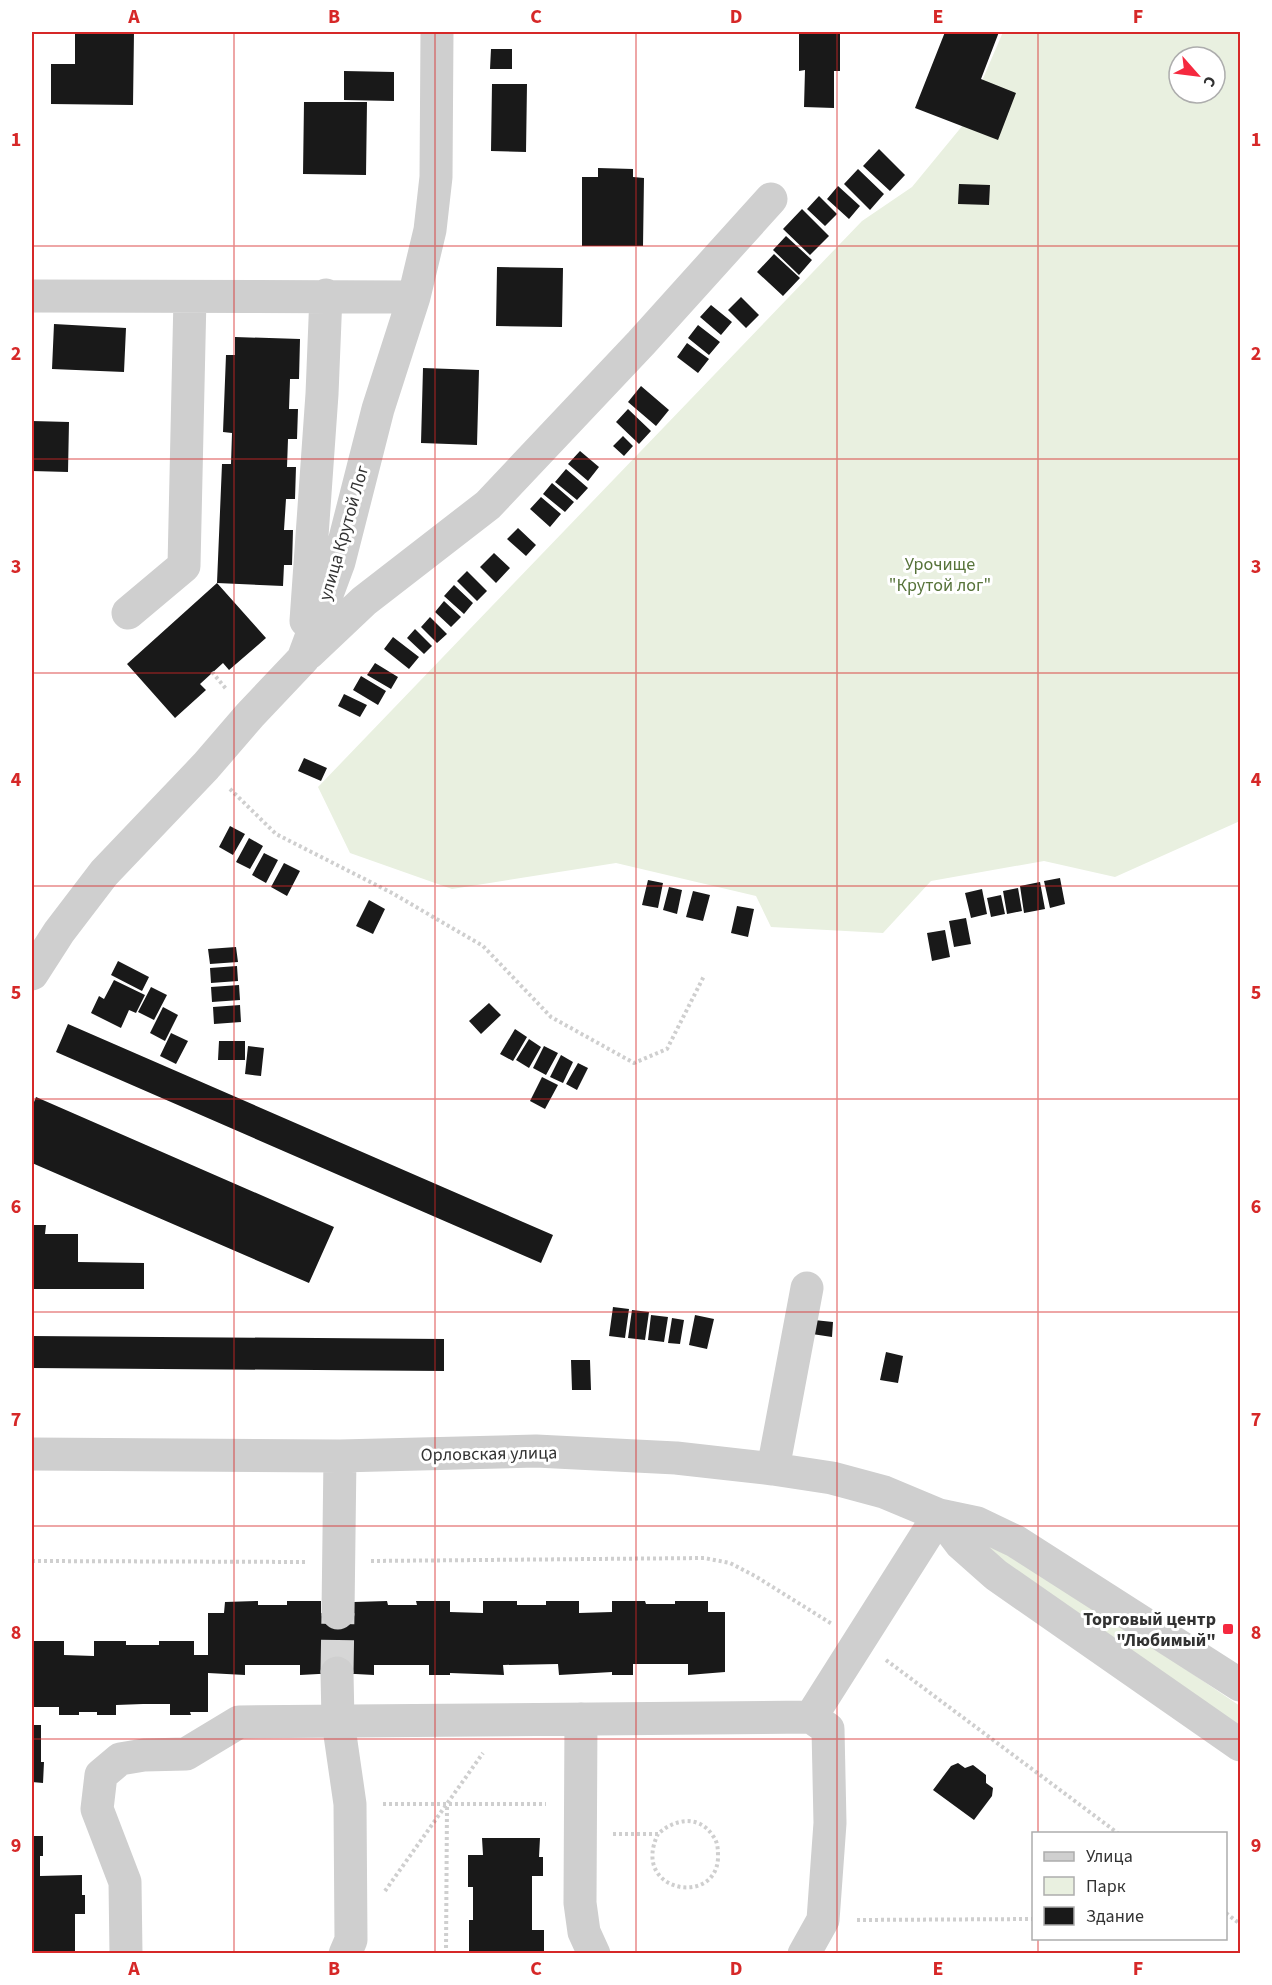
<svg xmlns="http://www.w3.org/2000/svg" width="1272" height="1985" font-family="'Source Sans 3',sans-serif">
	<rect width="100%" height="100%" fill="#fff"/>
	<!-- green -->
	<path fill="#e9f0e0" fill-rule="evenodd" d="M1003,32H1240V821L1115,877L1044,861L931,881L883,933L771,927L756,896L616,863L452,889L350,853L318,787L862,221L912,187L963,125ZM1179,57H1215V93H1179Z
		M968,1529L1010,1550L1240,1706V1727L1003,1562Z"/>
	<!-- building -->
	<path fill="#191919" d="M75,32H134L133,105L51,104V64H75Z
		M799,32H840V71H834V108L804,107L805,70L799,71Z
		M945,32H999L981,79L1016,93L998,140L915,108Z
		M491,49H512V69H490Z
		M344,71L394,72V101L344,100Z
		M492,84H527L526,152L491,151Z
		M304,102H367L366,175L303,174Z
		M879,149L905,175L890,191L863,166Z
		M598,168L633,169V177L644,178L643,246H582V177H598Z
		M858,169L884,194L870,210L844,184Z
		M959,184L990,185L989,205L958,204Z
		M838,186L860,206L849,219L827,199Z
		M819,196L837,214L825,226L807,209Z
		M802,209L829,236L810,255L783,229Z
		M786,236L812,260L799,275L773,250Z
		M774,254L800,278L783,296L757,272Z
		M497,267L563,268L562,327L496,326Z
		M741,297L759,315L746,328L728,310Z
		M711,305L732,322L721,335L700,317Z
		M54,324L126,328L124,372L52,369Z
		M698,325L720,342L709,355L688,338Z
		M235,337L300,339L299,379H290L289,409H298L297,439H288L287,467H296L295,499H286L284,530H293L292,565H284L283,586L217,583L222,464H231L232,433L223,432L226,355H235Z
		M687,343L709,359L698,373L677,357Z
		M423,368L479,370L477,445L421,443Z
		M641,386L669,410L656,426L628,402Z
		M628,409L651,431L639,444L616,422Z
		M32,421L69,422L68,472L32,471Z
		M623,436L633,446L624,456L613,446Z
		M580,451L599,467L588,481L568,464Z
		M566,469L588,488L577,500L555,482Z
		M552,483L574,502L565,512L543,494Z
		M541,497L561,514L550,527L530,509Z
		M518,528L536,545L526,556L507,539Z
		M494,553L510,568L496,583L480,567Z
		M467,571L487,591L477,601L457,581Z
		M217,583L266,638L229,670L223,663L200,684L206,690L175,718L127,664Z
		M454,585L473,603L464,614L444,596Z
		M444,601L461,617L451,627L435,612Z
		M430,617L447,634L437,643L421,627Z
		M415,629L432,646L424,654L407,638Z
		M393,637L419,657L409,669L384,649Z
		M375,663L398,677L391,689L367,675Z
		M361,676L386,691L378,705L353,690Z
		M344,694L367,705L360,717L338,706Z
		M304,758L327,768L321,781L298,771Z
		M230,826L245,834L233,855L219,847Z
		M249,838L263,846L250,869L236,862Z
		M264,853L278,860L266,883L252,875Z
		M284,863L300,871L287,896L271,887Z
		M1060,878L1065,904L1050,908L1044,881Z
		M648,880L663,883L658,908L642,905Z
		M1040,882L1045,909L1024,913L1020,886Z
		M669,887L682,890L677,914L663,910Z
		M1018,888L1022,911L1007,914L1003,891Z
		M982,889L987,914L971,918L965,893Z
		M693,891L710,895L703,921L686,917Z
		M1001,895L1005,914L991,917L987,898Z
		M369,900L385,909L373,934L356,926Z
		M737,906L754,909L748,937L731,933Z
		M966,918L971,944L954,947L949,921Z
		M945,930L950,957L932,961L927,933Z
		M236,947L238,962L210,964L208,949Z
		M118,961L149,977L142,991L111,975Z
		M237,966L238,981L211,983L210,968Z
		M114,980L145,995L136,1013L129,1010L121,1028L91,1013L99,996L104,999Z
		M239,985L240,1000L212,1002L211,987Z
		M151,987L167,995L154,1020L138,1012Z
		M489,1003L501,1015L481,1034L469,1021Z
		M240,1005L241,1022L214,1024L213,1007Z
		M163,1007L178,1015L165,1041L150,1033Z
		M68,1024L553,1235L541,1263L56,1052Z
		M515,1029L527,1037L513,1061L500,1054Z
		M171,1033L188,1041L176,1064L160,1056Z
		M529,1039L541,1047L529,1068L516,1060Z
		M219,1041H245V1060H218Z
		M248,1046L264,1048L261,1076L245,1074Z
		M544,1046L558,1053L546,1075L533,1068Z
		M561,1055L573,1062L563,1083L550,1077Z
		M578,1063L588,1068L577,1090L566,1084Z
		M542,1077L558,1085L545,1109L530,1101Z
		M36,1097L334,1227L309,1283L32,1163V1107Z
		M32,1225H46L45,1234H78V1262L144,1263V1289H32Z
		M613,1307L629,1309L625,1338L609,1336Z
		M632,1310L649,1312L645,1340L628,1338Z
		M651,1315L668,1317L664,1342L648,1340Z
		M695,1315L714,1319L707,1349L689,1345Z
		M672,1318L684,1320L680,1344L668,1343Z
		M814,1320L833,1322L832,1337L812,1334Z
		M32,1336L444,1339V1371L32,1368Z
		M886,1352L903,1356L898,1383L880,1380Z
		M571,1360H590L591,1390H572Z
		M258,1601V1605H287V1601H321V1613H354V1602L387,1601L388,1605H417L416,1601H450V1612L483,1613V1601H517V1605H546V1601H579V1613L612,1612V1601H645L646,1604H675V1601H708V1612H725V1672L688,1675V1664H633V1675H612V1672L559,1675L558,1664L503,1665L504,1675L450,1673V1675H429V1665H374V1675L337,1673L300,1675V1665H245V1675L208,1673V1712H190L191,1715H170V1704H143L116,1705V1715H97V1712H79V1715H59V1707H34V1725H41V1762H44L43,1783L32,1782V1641H64V1655L94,1656V1641H126V1645H159V1641H194V1655H208V1613H224L225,1602Z
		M958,1763L965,1768L973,1765L986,1775V1783L993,1788L992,1796L974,1820L933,1790L951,1766Z
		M32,1836H43V1856H40V1876L82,1875V1895H85V1914H75V1954H32Z
		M482,1838H540L539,1857H543V1876H532V1930H544V1951H541V1954H469V1920H473V1887H468V1855H483Z"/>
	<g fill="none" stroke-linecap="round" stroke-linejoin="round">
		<!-- minor-tunnel -->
		<path stroke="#d6d6d6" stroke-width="33" stroke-dasharray="33 16" stroke-linecap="butt" d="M337,1673L338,1613"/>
		<!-- path -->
		<path stroke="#cfcfcf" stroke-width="4" stroke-dasharray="3 3" stroke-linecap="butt" d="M212,672L227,690
			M230,789L276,834L392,893L483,946L551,1017L634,1063L667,1049L704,976
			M32,1561L307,1562
			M371,1561L704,1558L730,1563L755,1576L832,1624
			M886,1660L1119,1834
			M383,1804H546
			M613,1834H658C674,1819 699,1814 713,1836C718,1842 718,1850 718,1858C716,1907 630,1892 658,1834
			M385,1891L483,1753
			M1226,1913L1240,1924
			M857,1920L1034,1919
			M446,1954L447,1805"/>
		<!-- minor -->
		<path stroke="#cfcfcf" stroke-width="33" d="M32,296L414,297
			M128,613L184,566L190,297
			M306,621L322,394L326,295
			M309,653L364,601L488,505L641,343L771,199
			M32,974L59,932L104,873L206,766L250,715L303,659L339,562L378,409L414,297L430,230L436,177L437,32
			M32,1454L340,1456L536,1451L676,1458L773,1469L832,1478L884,1492L939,1515L977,1523L1015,1541L1240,1685
			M773,1469L807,1288
			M939,1515L961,1544L996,1575L1240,1745
			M338,1613L340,1456
			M337,1673L338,1721L350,1804L351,1940L345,1954
			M581,1719L580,1903L584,1932L594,1954
			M126,1954L125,1882L97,1809L101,1775L120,1759L144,1755L186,1754L239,1722L811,1717L939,1515
			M804,1954L823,1920L830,1823L828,1729L811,1717"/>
	</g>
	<!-- grid -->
	<path fill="none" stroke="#d62828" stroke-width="1.5" stroke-opacity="0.55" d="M234,32V1954M435,32V1954M636,32V1954M837,32V1954M1038,32V1834M32,246H1240M32,459H1240M32,673H1240M32,886H1240M32,1099H1240M32,1312H1240M32,1526H1240M32,1739H1240M1038,1938V1954"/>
	<!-- markers -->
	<rect fill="#f5293f" stroke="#fff" stroke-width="2" x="1222" y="1623" width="12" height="12" rx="3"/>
	<g text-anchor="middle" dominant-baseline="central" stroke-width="6" stroke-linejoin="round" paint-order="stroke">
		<!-- street labels -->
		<g font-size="18" fill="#323232" stroke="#fff">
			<text transform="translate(344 533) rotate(-74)">улица Крутой Лог</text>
			<text transform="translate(489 1454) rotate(-1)">Орловская улица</text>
		</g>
		<!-- park labels -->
		<g font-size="18" fill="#57733a" stroke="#fff">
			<text x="940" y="564">Урочище<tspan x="940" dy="21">"Крутой лог"</tspan></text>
		</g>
		<!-- poi labels -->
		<g font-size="18" font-weight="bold" fill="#323232" stroke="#fff" text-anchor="end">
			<text x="1216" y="1619">Торговый центр<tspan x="1216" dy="21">"Любимый"</tspan></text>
		</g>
	</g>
	<!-- border -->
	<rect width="1272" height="1985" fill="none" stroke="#ffffff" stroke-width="66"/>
	<!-- legend -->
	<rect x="1032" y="1832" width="195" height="108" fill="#ffffff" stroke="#adadad" stroke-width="1.5"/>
	<rect x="1044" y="1852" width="30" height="9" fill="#cfcfcf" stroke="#adadad" stroke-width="1.5"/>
	<text x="1086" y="1862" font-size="18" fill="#323232">Улица</text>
	<rect x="1044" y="1877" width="30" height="18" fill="#e9f0e0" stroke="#adadad" stroke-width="1.5"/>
	<text x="1086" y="1892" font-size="18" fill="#323232">Парк</text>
	<rect x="1044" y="1907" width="30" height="18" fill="#191919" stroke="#adadad" stroke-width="1.5"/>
	<text x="1086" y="1922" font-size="18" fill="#323232">Здание</text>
	<!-- north arrow -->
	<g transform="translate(1197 75) rotate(118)"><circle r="28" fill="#ffffff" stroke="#adadad" stroke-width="1.5"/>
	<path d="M0-4.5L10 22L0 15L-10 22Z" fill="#f5293f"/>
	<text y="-9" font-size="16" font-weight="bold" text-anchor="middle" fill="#323232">С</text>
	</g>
	<rect x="33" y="33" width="1206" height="1919" fill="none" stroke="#d62828" stroke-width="2"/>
	<g font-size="20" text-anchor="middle" font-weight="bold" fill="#d62828">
		<text x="134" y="23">A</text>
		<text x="334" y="23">B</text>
		<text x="536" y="23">C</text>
		<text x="736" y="23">D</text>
		<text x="938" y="23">E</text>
		<text x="1138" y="23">F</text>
		<text x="16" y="146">1</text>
		<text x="1256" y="146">1</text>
		<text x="16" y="360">2</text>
		<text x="1256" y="360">2</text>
		<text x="16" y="573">3</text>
		<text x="1256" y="573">3</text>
		<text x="16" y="786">4</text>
		<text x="1256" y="786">4</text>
		<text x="16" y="999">5</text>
		<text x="1256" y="999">5</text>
		<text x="16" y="1213">6</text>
		<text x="1256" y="1213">6</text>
		<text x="16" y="1426">7</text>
		<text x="1256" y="1426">7</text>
		<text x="16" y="1639">8</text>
		<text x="1256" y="1639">8</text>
		<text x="16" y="1852">9</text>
		<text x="1256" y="1852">9</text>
		<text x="134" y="1975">A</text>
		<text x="334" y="1975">B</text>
		<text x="536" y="1975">C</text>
		<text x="736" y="1975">D</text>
		<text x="938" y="1975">E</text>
		<text x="1138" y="1975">F</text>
	</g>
</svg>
